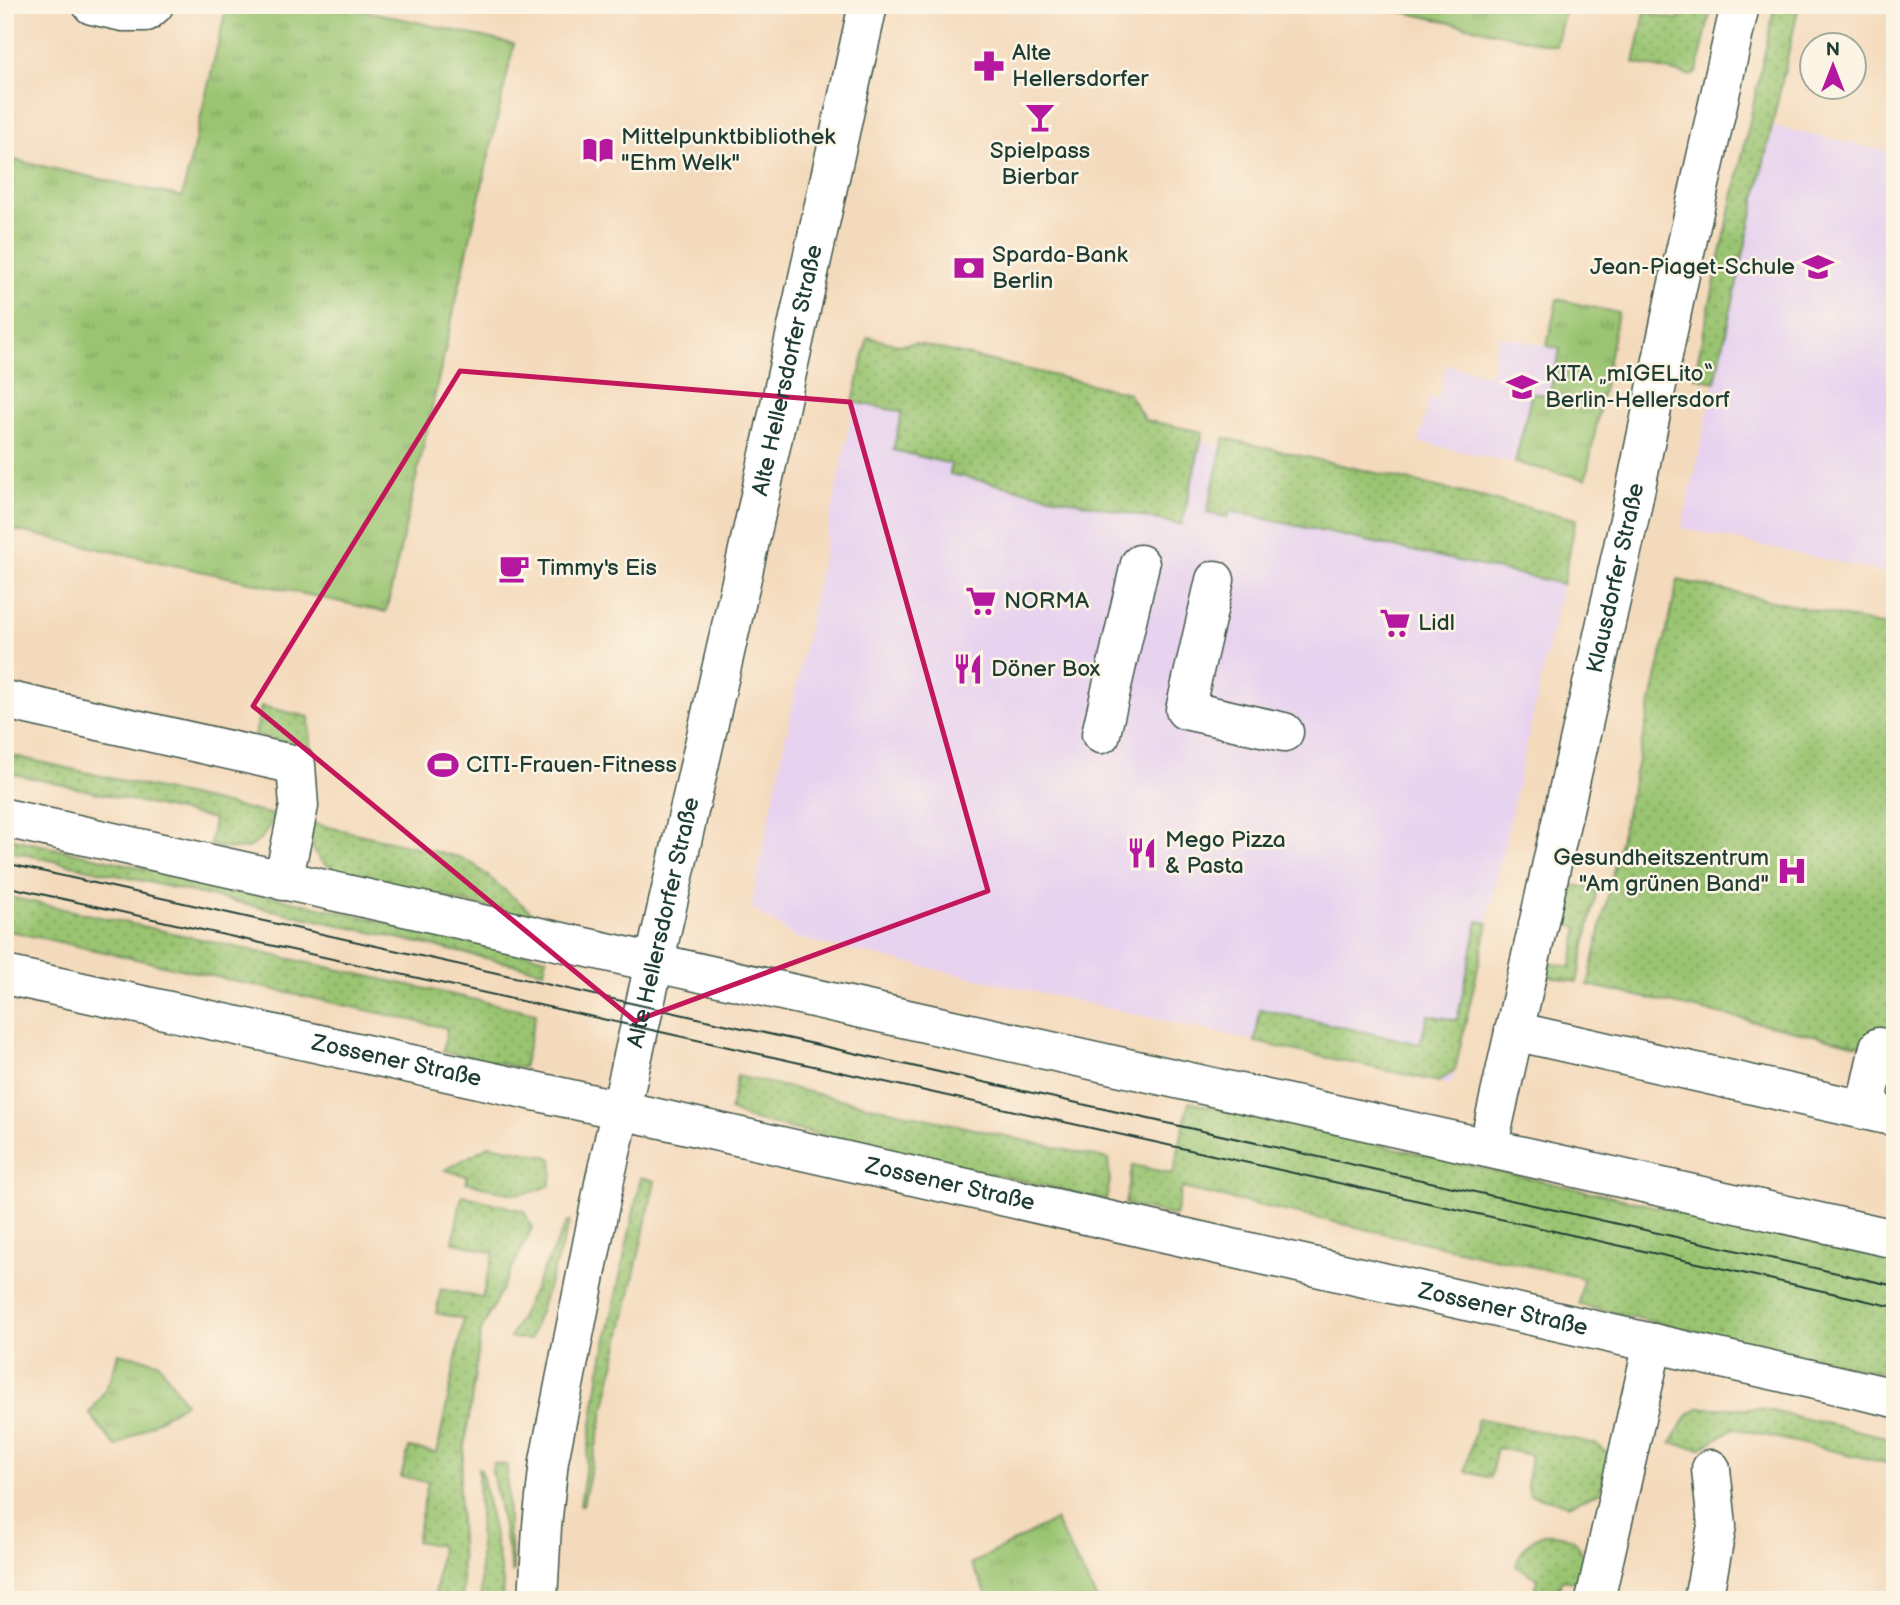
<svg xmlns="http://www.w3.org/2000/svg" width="1900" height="1605" font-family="'Balsamiq Sans',sans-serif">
	<defs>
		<pattern id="grass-dots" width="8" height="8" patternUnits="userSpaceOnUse" patternTransform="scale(1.75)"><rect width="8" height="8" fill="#9ac471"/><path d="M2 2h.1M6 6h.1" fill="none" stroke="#7da05e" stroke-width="1.8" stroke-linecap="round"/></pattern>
		<pattern id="park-tufts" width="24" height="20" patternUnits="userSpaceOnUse" patternTransform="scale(1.75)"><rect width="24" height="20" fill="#9ac471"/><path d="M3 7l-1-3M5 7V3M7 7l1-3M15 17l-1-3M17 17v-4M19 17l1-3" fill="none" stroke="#7da05e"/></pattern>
	</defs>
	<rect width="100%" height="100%" fill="#fcf5e5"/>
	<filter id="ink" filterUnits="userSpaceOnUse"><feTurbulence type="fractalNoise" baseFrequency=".0143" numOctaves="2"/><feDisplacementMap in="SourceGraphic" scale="14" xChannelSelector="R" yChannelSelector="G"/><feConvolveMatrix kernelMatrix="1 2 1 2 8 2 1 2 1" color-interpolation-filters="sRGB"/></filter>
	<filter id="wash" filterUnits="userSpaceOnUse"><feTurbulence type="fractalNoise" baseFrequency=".00686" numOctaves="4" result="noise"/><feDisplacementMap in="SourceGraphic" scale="28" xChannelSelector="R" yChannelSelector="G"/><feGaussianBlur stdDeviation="1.57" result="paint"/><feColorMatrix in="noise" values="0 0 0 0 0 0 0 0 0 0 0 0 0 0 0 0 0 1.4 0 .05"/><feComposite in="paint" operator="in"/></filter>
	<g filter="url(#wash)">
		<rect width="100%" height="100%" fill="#f4dabc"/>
		<!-- built -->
		<path fill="#e7d2ef" d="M1772,126L1895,153V575L1682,528Z
			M1557,299L1618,313L1586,479L1419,442L1429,398L1438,399L1446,365L1490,375L1499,335L1547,346Z
			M862,364L1575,526L1451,1085L796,938L751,908Z"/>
		<!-- grass -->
		<path fill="url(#grass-dots)" stroke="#5c8052" stroke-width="2" d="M1683,5H1712L1697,72L1692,76L1634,63L1645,12L1679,20Z
			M1775,5H1799L1715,382L1694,377Z
			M868,337L899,345L915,343L1128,393L1145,420L1203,432L1182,525L950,474L951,464L893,450L902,412L853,402Z
			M1224,438L1576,519L1563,584L1230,511L1228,517L1207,513Z
			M1678,580L1895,628V1053L1588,985Z
			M261,706L309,717L311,748L255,735Z
			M5,754L274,815C260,851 245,854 210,845L214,819L5,772Z
			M311,823L459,857L472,863L536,916L535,919L340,873C313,858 311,853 311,823Z
			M5,837L547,958L544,971L5,850Z
			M1565,883L1597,890L1577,982L1545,975L1548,963L1571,967L1579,927L1557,922Z
			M5,896L536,1013L523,1068L443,1052L447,1028L5,930Z
			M1478,921L1488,923L1455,1070L1439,1082L1255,1042L1260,1009L1420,1044L1428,1015L1457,1020Z
			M737,1076L1108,1159L1110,1181L1106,1200L749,1119L730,1110Z
			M1189,1102L1895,1260V1376L1579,1305L1583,1278L1182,1188L1175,1216L1125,1204L1133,1165L1173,1174Z
			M490,1145L546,1156L552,1159L553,1173L549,1186C516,1201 499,1190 466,1182L467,1176L445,1170Z
			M641,1177L655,1181L583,1505H580L600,1371Z
			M462,1195L524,1211L532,1228L481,1331L459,1488L463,1600H434L441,1546L416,1541L428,1482L401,1477L409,1448L437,1453L464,1319L436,1313L441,1289L482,1298L494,1253L453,1242Z
			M567,1222H570L530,1340L510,1338Z
			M1699,1408H1758L1895,1439V1465L1734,1428L1700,1449L1671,1443L1688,1415Z
			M1478,1418L1596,1444L1611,1457L1600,1492L1569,1505L1530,1495L1527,1484L1531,1455L1497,1448L1490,1478L1465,1471Z
			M493,1463L507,1465L508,1529L514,1572H512L492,1471Z
			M478,1468L481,1469L503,1582L502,1600H481Z
			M1543,1534C1578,1532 1585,1549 1586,1580L1561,1581L1557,1600H1532L1537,1578L1516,1566C1521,1549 1527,1541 1543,1534Z"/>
		<!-- park -->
		<path fill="url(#park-tufts)" stroke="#5c8052" stroke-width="2" d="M227,5H340L514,44L386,612L5,528V158L182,197Z
			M1372,5H1566L1556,46Z
			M1557,299L1618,313L1586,479L1515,463L1532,392L1549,396L1560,349L1547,346Z
			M118,1353L158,1362L185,1403L116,1447L89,1413C105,1394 113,1377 118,1353Z
			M1055,1520L1097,1600H990L971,1564Z"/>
	</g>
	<g filter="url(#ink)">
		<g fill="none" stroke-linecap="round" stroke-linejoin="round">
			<!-- minor casing -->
			<g stroke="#3f5548" stroke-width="41">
				<g id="minor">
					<path d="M92,5L123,12H146L154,5"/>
					<path d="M1215,580L1185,710L1284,732"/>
					<path d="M5,700L296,765L299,806L283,881"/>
					<path d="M1101,734L1140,564"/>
					<path d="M5,818L1895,1239"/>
					<path id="s1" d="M5,975L657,1118L1895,1398"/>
					<path d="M1514,1031L1895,1117"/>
					<path d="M1865,1110L1879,1047"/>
					<path id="s2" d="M1488,1148L1631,511L1675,297L1740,5"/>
					<path id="s3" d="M538,1600L542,1526L549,1461L605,1179L737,600L868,5"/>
					<path d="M1595,1600L1653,1343"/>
					<path d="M1703,1600L1717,1526L1711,1469"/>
				</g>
			</g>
			<!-- minor -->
			<use href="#minor" stroke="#fff" stroke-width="38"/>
			<!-- tram -->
			<path stroke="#1f3d34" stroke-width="2" d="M5,863L1895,1286
				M5,886L1895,1307"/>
		</g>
	</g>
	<!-- marked area -->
	<path fill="none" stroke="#c2185b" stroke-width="5" stroke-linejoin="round" d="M460,371L850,402L988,891L635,1021L253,706Z"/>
	<!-- icons -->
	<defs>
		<g id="pharmacy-bare" transform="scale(2.415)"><path d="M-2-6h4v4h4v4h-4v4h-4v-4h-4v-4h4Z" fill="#b5179e" stroke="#fcf5e5" stroke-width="2.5" paint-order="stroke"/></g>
		<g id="bar-bare" transform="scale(2.415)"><path d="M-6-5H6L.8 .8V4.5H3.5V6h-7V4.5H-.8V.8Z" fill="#b5179e" stroke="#fcf5e5" stroke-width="2.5" paint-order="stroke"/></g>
		<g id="library-bare" transform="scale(2.415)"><path d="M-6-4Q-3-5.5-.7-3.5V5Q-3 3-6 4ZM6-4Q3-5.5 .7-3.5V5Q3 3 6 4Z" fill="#b5179e" stroke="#fcf5e5" stroke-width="2.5" paint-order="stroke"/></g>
		<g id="school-bare" transform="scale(2.415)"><path d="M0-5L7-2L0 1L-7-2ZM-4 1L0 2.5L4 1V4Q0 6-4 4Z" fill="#b5179e" stroke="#fcf5e5" stroke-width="2.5" paint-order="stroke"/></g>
		<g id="bank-bare" transform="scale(2.415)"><path d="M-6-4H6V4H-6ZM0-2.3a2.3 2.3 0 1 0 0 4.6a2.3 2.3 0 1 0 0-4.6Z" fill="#b5179e" stroke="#fcf5e5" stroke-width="2.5" paint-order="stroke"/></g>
		<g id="cafe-bare" transform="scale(2.415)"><path d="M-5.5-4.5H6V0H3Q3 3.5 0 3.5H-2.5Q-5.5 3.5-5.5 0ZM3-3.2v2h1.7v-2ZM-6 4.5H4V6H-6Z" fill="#b5179e" stroke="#fcf5e5" stroke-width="2.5" paint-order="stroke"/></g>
		<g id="supermarket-bare" transform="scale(2.415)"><path d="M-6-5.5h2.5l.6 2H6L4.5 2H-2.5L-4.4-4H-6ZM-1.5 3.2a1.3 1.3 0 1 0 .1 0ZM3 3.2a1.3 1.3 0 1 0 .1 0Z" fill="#b5179e" stroke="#fcf5e5" stroke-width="2.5" paint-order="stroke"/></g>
		<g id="restaurant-bare" transform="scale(2.415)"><path d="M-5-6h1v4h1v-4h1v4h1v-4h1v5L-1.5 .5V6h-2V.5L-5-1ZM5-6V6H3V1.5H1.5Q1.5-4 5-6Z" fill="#b5179e" stroke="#fcf5e5" stroke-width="2.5" paint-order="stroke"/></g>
		<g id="stadium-bare" transform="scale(2.415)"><path d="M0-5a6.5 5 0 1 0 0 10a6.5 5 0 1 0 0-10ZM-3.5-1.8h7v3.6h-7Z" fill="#b5179e" stroke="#fcf5e5" stroke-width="2.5" paint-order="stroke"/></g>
		<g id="hospital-bare" transform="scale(2.415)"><path d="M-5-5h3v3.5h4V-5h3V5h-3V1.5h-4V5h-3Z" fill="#b5179e" stroke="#fcf5e5" stroke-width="2.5" paint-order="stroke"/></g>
	</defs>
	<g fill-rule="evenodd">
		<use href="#pharmacy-bare" x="989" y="66"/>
		<use href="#bar-bare" x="1040" y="117"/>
		<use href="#library-bare" x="598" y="150"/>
		<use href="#school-bare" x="1818" y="267"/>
		<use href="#bank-bare" x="969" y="268"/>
		<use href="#school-bare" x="1522" y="387"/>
		<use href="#cafe-bare" x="514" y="568"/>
		<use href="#supermarket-bare" x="981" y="601"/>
		<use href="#supermarket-bare" x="1395" y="623"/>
		<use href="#restaurant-bare" x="968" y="669"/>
		<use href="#stadium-bare" x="443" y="765"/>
		<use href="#restaurant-bare" x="1142" y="853"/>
		<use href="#hospital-bare" x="1792" y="871"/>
	</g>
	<g text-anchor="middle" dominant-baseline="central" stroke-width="5" stroke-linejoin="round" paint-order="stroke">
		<!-- poi labels -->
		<g font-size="23" fill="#1f3d34" stroke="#fcf5e5" text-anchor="start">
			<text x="1012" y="53">Alte<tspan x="1012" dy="26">Hellersdorfer</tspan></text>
			<text x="621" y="137">Mittelpunktbibliothek<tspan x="621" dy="26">"Ehm Welk"</tspan></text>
			<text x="1040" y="151" text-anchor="middle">Spielpass<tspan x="1040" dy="26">Bierbar</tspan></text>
			<text x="992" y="255">Sparda-Bank<tspan x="992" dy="26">Berlin</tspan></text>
			<text x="1795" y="267" text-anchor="end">Jean-Piaget-Schule</text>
			<text x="1545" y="374">KITA „mIGELito“<tspan x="1545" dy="26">Berlin-Hellersdorf</tspan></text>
			<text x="537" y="568">Timmy's Eis</text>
			<text x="1004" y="601">NORMA</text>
			<text x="1418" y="623">Lidl</text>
			<text x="991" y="669">Döner Box</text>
			<text x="466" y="765">CITI-Frauen-Fitness</text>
			<text x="1165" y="840">Mego Pizza<tspan x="1165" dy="26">&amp; Pasta</tspan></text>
			<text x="1769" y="858" text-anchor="end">Gesundheitszentrum<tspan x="1769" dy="26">"Am grünen Band"</tspan></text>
		</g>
		<!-- street labels -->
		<g font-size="23" fill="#1f3d34" stroke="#fcf5e5">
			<text stroke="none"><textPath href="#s3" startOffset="1256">Alte Hellersdorfer Straße</textPath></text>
			<text stroke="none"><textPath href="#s2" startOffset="584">Klausdorfer Straße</textPath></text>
			<text stroke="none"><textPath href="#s3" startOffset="690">Alte Hellersdorfer Straße</textPath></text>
			<text stroke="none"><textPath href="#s1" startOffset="401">Zossener Straße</textPath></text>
			<text stroke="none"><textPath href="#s1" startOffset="968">Zossener Straße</textPath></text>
			<text stroke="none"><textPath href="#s1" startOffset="1535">Zossener Straße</textPath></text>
		</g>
	</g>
	<!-- margin -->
	<rect width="1900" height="1605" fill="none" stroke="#fcf5e5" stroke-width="28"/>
	<!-- north arrow -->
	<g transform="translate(1833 66)"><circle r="33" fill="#fcf5e5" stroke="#a4ab9e" stroke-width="2"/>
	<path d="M0-5L12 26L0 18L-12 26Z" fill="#b5179e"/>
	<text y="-10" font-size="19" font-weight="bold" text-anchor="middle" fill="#1f3d34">N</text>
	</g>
</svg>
